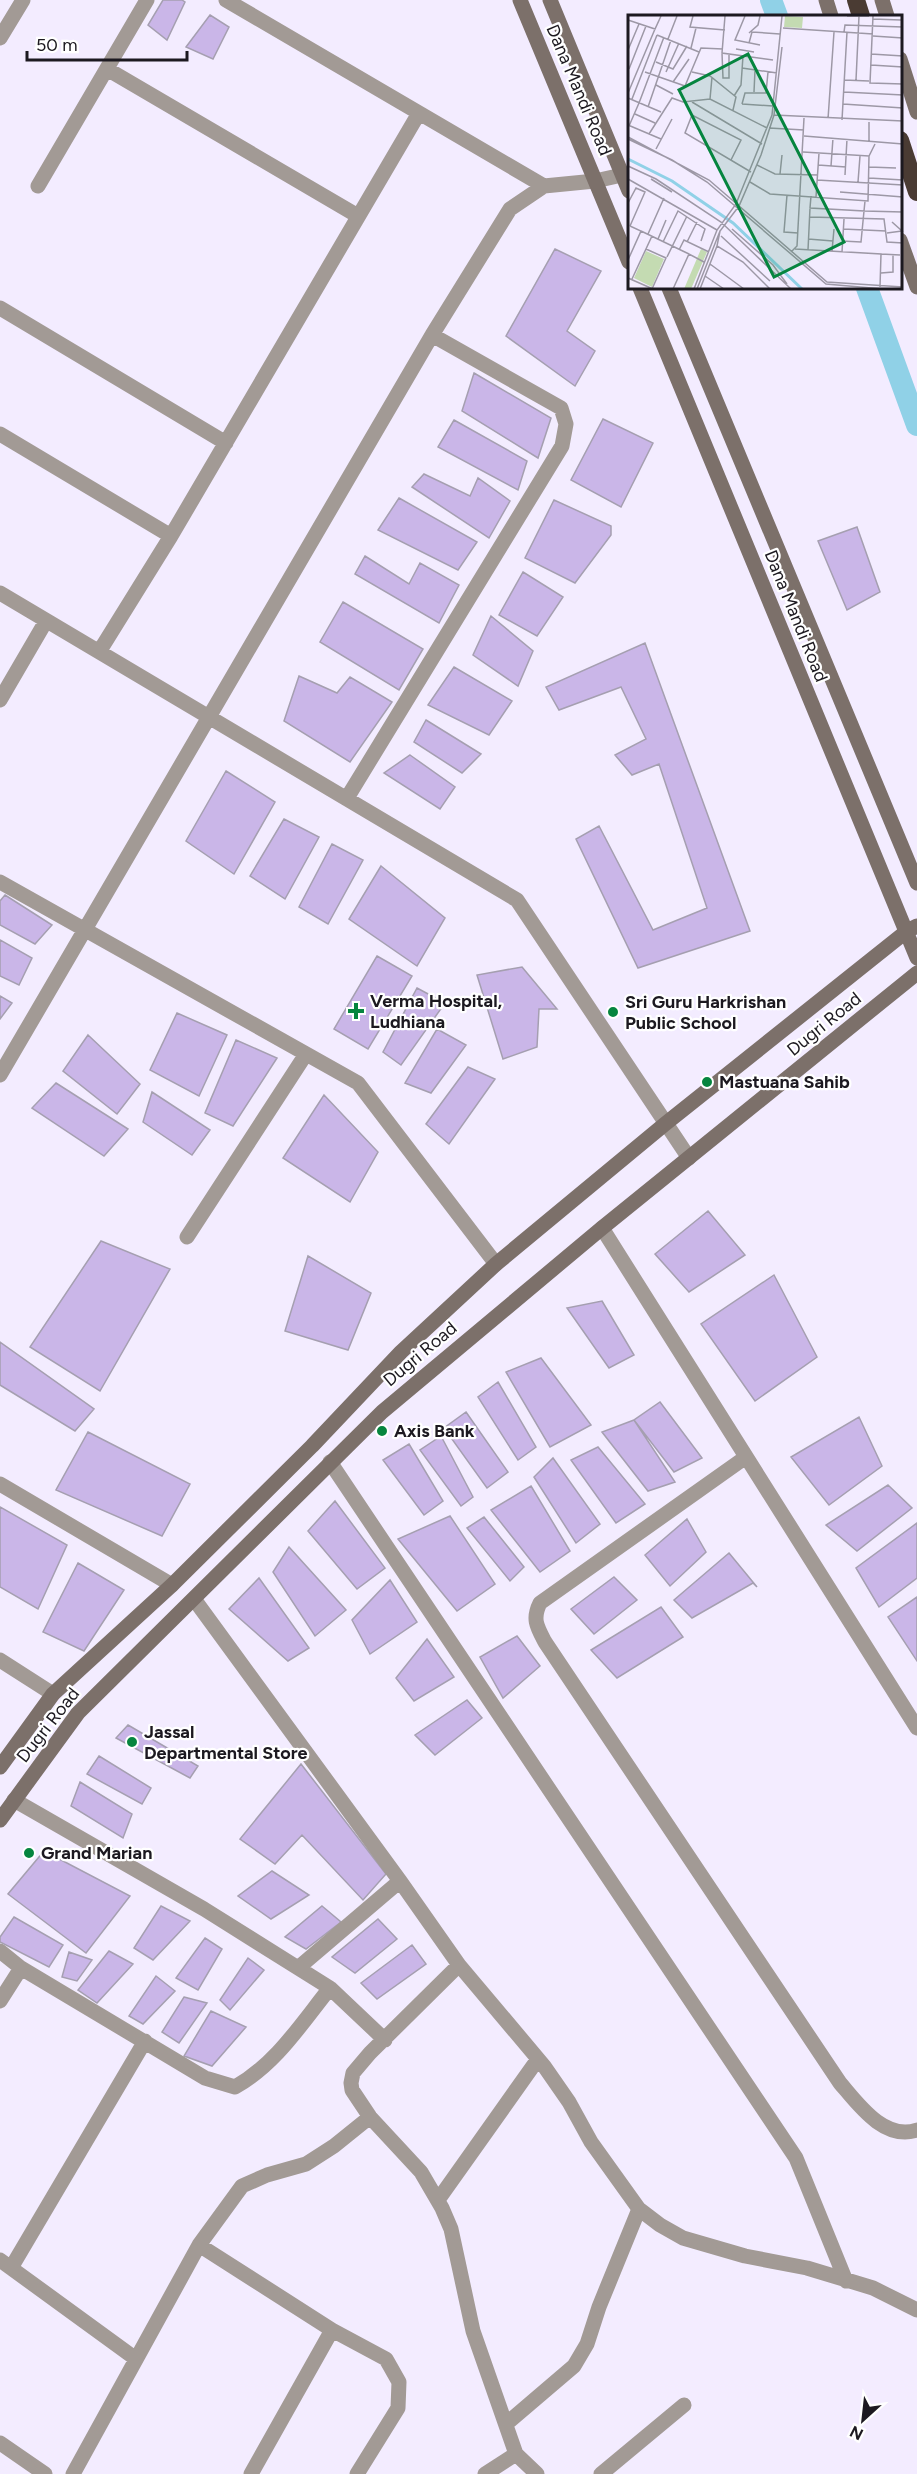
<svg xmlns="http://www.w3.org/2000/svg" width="917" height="2474" font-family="Figtree,sans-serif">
	<rect width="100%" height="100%" fill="#f3ecff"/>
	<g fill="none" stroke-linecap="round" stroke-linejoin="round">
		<!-- canal -->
		<path stroke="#90d1e7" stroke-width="22" d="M771,0L777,16
			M867,288L917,425"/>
	</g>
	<!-- building -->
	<path fill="#cab6e8" stroke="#a59fb0" stroke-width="1.5" d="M163,0H182L185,2L167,40L148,25Z
		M210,15L229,27L213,59L186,47Z
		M555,249L601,271L567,331L595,351L575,386L506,336Z
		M474,373L551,418L538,458L462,411Z
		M603,419L653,443L621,507L571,480Z
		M454,420L527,461L518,490L438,447Z
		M424,474L470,496L478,478L510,501L489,538L412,487Z
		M399,498L477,542L458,570L378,530Z
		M554,500L611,526V535L575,583L525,558Z
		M857,527L880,592L847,610L818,541Z
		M365,556L409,584L420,563L459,585L439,623L355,574Z
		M523,572L563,597L537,636L499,615Z
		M343,602L423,649L399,690L320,642Z
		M491,616L533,651L518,686L473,655Z
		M645,643L750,931L638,968L576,839L599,826L653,930L707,908L659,764L632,775L615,755L646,739L621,687L559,710L546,687Z
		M454,667L512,701L489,735L428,705Z
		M299,676L337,693L350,677L392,702L350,762L284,721Z
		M426,720L481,754L462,773L414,742Z
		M410,755L455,787L440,809L384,773Z
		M226,771L275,802L234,874L186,841Z
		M284,819L319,837L285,899L250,876Z
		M332,844L363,860L328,924L299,907Z
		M381,866L445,918L417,966L349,919Z
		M5,895L52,925L35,944L0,925V901Z
		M0,940L32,958L19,985L0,976Z
		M377,956L412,976L368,1049L334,1029Z
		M522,967L557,1009H539L537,1047L503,1059L477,975Z
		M417,988L445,1003L401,1065L383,1052Z
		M0,996L12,1003L0,1019Z
		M177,1013L227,1035L199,1096L150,1070Z
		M437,1029L466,1045L431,1093L405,1083Z
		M88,1035L140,1084L117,1114L63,1071Z
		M236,1040L277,1058L233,1126L205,1113Z
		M468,1067L495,1079L449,1144L426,1124Z
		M56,1083L128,1129L104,1156L32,1108Z
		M152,1092L210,1130L192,1155L143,1122Z
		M324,1095L378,1152L350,1202L283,1158Z
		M708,1211L745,1255L689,1292L655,1254Z
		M101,1241L170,1269L100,1391L30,1347Z
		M308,1256L371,1293L348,1350L285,1331Z
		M774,1275L817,1357L755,1401L701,1324Z
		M602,1301L634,1355L609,1368L567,1308Z
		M0,1342L94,1409L75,1431L0,1385Z
		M541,1358L591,1425L550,1447L506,1372Z
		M498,1382L536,1447L518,1460L478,1397Z
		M660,1402L702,1458L674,1472L634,1420Z
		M466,1412L508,1472L487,1488L444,1428Z
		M859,1417L882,1466L829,1505L791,1457Z
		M634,1420L675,1482L648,1491L602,1432Z
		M88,1432L190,1484L162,1536L56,1490Z
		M441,1436L473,1497L461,1506L420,1450Z
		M409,1444L443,1501L424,1515L383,1460Z
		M598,1447L645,1504L616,1523L571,1460Z
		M553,1458L600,1524L576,1543L534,1477Z
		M888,1485L912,1508L857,1551L826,1525Z
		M531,1486L570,1551L540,1572L491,1510Z
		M335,1501L385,1568L357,1589L308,1531Z
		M0,1507L67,1545L38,1609L0,1587Z
		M450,1516L495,1584L457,1611L398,1539Z
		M484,1517L524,1567L510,1581L467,1528Z
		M687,1519L706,1552L670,1586L645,1555Z
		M917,1523V1578L879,1607L856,1568Z
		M289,1547L346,1610L315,1636L273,1572Z
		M729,1553L757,1587L753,1583L692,1618L674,1600Z
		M78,1563L124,1590L84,1651L43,1632Z
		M614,1577L637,1600L594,1634L571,1609Z
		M259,1578L309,1648L288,1661L229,1609Z
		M390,1580L417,1622L370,1654L352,1620Z
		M917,1597V1661L888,1617Z
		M661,1607L683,1637L617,1678L591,1650Z
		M517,1636L540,1666L503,1698L480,1657Z
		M427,1639L454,1677L414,1701L396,1678Z
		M467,1700L482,1718L435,1755L415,1735Z
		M128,1725L198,1766L190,1778L116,1738Z
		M99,1756L151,1788L142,1804L87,1774Z
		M301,1764L386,1874L363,1900L302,1835L275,1864L240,1839Z
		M80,1782L132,1814L123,1838L71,1806Z
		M44,1851L130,1896L86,1953L8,1894Z
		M272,1871L309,1895L271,1919L238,1896Z
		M161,1906L190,1921L153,1960L134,1948Z
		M322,1906L341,1922L306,1949L285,1937Z
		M14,1917L63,1945L49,1967L0,1942V1937Z
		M378,1919L397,1939L355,1973L332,1957Z
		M205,1938L222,1949L198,1990L176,1978Z
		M412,1945L426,1964L377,1999L361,1983Z
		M109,1951L133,1964L97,2003L78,1990Z
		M69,1952L92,1960L77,1981L62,1977Z
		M248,1958L264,1970L230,2010L220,2000Z
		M156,1976L175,1991L143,2024L129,2016Z
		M184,1997L207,2003L179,2043L162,2032Z
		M211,2011L246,2027L212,2066L184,2056Z"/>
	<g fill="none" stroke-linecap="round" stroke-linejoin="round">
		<!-- street -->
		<path stroke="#a29a95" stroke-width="15" d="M226,0L544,186
			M0,38L23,0
			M107,69L358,216
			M38,186L147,0
			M0,308L226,443
			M0,434L171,536L99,652
			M171,536L419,113
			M0,593L517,900L689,1158
			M0,700L46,621
			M347,798L562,446L566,424L561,408L432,335
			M0,882L358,1083L496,1264
			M0,1075L432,335L510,209L544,186L595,181L622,175
			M602,1228L917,1728
			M187,1237L306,1054
			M746,1457L540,1603C532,1619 537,1627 545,1642L840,2083C858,2104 884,2141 917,2130
			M330,1462L796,2158L846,2281
			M0,1484L172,1585
			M194,1599L400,1881L459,1965L544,2066L569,2102L591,2142L639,2209L660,2225L683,2238L745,2256L807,2268L873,2288L917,2310
			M0,1660L53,1694
			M14,1800L204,1909L330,1988L385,2040
			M0,1951L21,1968
			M459,1965L370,2053L353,2073L351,2083L352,2090L370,2117L421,2172L442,2208L451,2229L473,2331L516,2454L537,2474
			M298,1968L400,1881
			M0,2001L21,1968L205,2078L235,2087C276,2064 301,2024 330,1988
			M438,2200L538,2059
			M199,2245L332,2330
			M0,2260L136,2359
			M11,2268L145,2041
			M506,2424L574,2366L587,2344L599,2307L639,2209
			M0,2443L45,2474
			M73,2474L199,2245L242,2186L267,2175L306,2164L334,2146L370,2117
			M251,2474L332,2330L386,2359L399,2382L398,2408L357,2474
			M485,2474L516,2454
			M601,2474L684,2405"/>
		<!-- secondary -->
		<path stroke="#7c706a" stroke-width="15" d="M520,0L629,262
			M550,0L629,191
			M826,0L831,16
			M882,0L887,16
			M900,59L917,112
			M900,240L917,287
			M640,288L917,958
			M669,288L917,883
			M0,1767L53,1694L172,1585L312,1446L401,1352L496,1264L665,1124L907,931L917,926
			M0,1820L78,1713L382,1412L602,1228L917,973"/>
		<!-- highway -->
		<path stroke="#4a3b33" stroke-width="18" d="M856,0L861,16
			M900,140L917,192"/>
	</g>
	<!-- markers -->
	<g fill="#06853f" stroke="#fff" stroke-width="2">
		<path d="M353 1002h6v6h6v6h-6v6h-6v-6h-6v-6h6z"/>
		<circle cx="613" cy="1012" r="6"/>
		<circle cx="707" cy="1082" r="6"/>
		<circle cx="382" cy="1431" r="6"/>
		<circle cx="132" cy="1742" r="6"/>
		<circle cx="29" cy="1853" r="6"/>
	</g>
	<g text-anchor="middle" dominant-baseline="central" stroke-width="4.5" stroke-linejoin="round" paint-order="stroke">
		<!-- street labels -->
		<g font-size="18" fill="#1c1920" stroke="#fff">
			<text transform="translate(579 90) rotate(67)">Dana Mandi Road</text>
			<text transform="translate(796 616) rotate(68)">Dana Mandi Road</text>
			<text transform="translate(824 1024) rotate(-39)">Dugri Road</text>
			<text transform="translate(420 1354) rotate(-40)">Dugri Road</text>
			<text transform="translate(48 1725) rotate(-52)">Dugri Road</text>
		</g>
		<!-- poi labels -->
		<g font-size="18" font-weight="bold" fill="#1c1920" stroke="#fff" text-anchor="start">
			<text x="370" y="1001">Verma Hospital,<tspan x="370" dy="21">Ludhiana</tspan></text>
			<text x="625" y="1002">Sri Guru Harkrishan<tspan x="625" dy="21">Public School</tspan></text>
			<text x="719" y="1082">Mastuana Sahib</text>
			<text x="394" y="1431">Axis Bank</text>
			<text x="144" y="1732">Jassal<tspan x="144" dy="21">Departmental Store</tspan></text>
			<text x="41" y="1853">Grand Marian</text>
		</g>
	</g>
	<!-- overview -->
	<g transform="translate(628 15)">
		<rect width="274" height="274" fill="#f3ecff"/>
		<path d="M157,1L175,2L174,13L156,12ZM73,234L79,237L63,274H56ZM18,236L36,244L24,272L6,263Z" fill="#c4dbb2"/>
		<path fill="none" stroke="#90d1e7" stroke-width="3" d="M0,144L44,166L105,208L174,274"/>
		<path fill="none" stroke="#9d98a6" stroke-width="1.5" d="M65,1L62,12L97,15M97,1L94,38L145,45M117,1L107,25L132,30M219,1H241M245,1L242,68L275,69M245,4L273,5M0,5L27,14L33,1M155,13L245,19M216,17L217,10L275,12M121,18L130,10L132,1M29,20L71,37M245,21L275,23M40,24L49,1M121,28L124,17L152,19M63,33L68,13M108,34L126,37M0,35L11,9M94,38L95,63H101V39M243,39L275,41M28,47L45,54L59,31M243,50L275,52M114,53L149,58M1,54L18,11M17,57L57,71L73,33L95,34M38,57L51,28M64,57L82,61L108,82L105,95M216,65L241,66M228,65L231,1M45,67L61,44M28,70L45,79M126,77L127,55M216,77L275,80M0,78L27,14M106,81L113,70L115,41M0,83L33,97M4,84L29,20M82,84L84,62M64,87L134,129M11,88L36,22M114,89L117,78H138L140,57M114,89L145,91M215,89L275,93M20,92L43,25M7,99L27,108M146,100L275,106M200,104L206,17M214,105L219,17M0,110L33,124M1,111L11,88M141,113L176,115M21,119L44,83L55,87L82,84L139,113M176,121L275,129M0,122L81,165L199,267L275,272M0,124L44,145L79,167L198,269L255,274M241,126V107M28,134L44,104M175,137L241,141L247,129M103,145L113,125L64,100L57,118L123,157M129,150L147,159L190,160M190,150L218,152M0,151L28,164L93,207L163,274M203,151L205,123M241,152L268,153M152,159L154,140M217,160L219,124M241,163L275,165M0,164L89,215M23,164L44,177M189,165L275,170M122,167L142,179L240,186L241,141M230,167L232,141M212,177L275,182M159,180L156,217L170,218M183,181L182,193L236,196L233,227L214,226M188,182L191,138M237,186L236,196L275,197M0,188L8,173L17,177L2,211M182,202L256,204L259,227L275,228M104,214L145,250L159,269M215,214L258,216M13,216L61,239M92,216L89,231L115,247L142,274M259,218L274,216L264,207M20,219L36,183M93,221L142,266M30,224L38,205M180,224L205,226M35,227L50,196L77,214L73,226M59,227L69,207M18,234L38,243L24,274M167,234L253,239L252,272M51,235L56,225L81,237M180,235L182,193M204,236L206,214M163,237L169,231L176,103M214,237L216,204M253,239L272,240M39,242L59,201M0,245L13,216L2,211M82,249L116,274M253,258L265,257V240M77,261L96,274M0,263L25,274M4,264L24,221M45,274L61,239L76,247M66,274L89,215L108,189L144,100L154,1M69,274L92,216L111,191L133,140L146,100L154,32M72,274L89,231"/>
		<path fill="#06853f" fill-opacity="0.15" stroke="#06853f" stroke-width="3" d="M120,39L216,227L146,262L51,75Z"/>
		<rect width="274" height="274" fill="none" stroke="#1c1920" stroke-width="3"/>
	</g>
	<!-- north arrow -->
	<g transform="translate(863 2420) rotate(207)" stroke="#ffffff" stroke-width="4.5" paint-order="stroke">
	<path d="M0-4.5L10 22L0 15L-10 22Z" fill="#1c1920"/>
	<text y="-9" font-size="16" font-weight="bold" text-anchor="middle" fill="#1c1920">N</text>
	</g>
	<!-- scale -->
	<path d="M27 51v9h160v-9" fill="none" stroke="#1c1920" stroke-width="3"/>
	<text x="36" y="51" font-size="18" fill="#1c1920" stroke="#ffffff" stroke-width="4.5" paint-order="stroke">50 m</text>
</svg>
